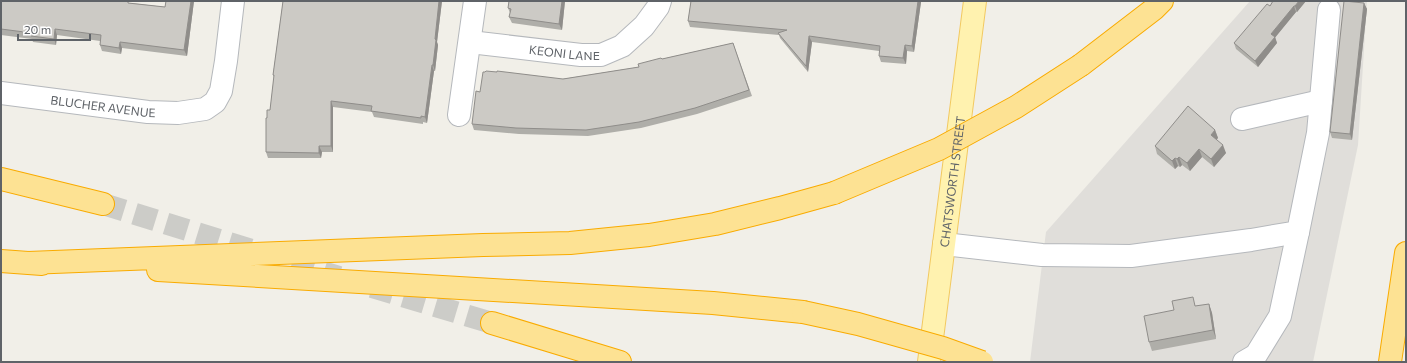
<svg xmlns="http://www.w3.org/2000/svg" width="1407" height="363" font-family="Commissioner,sans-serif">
	<rect width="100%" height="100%" fill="#f1efe8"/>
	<!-- industrial -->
	<path fill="#e0deda" d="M1250,1H1367L1358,145L1313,362H1030L1046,232Z"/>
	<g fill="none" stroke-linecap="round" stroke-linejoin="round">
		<!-- highway-tunnel -->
		<path stroke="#ccccc8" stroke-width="22" stroke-dasharray="22 11" stroke-linecap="butt" d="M103,204L339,277
			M372,287L492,323"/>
		<!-- minor casing -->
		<g stroke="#b5b8bc" stroke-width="24">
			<g id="minor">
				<path id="s1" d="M470,42L581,55H601L622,46L644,26L658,7L660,1"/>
				<path id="s2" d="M1,93L148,112L178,113L205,109L215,102L221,91L226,61L233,1"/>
				<path d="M459,115L475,1"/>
				<path d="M1242,119L1321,101"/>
				<path d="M944,244L1042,255L1131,256L1251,240L1298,232L1318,133L1329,10"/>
				<path d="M1244,362L1256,355L1280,316L1298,232"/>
			</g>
		</g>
		<!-- major casing -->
		<g stroke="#f2c960" stroke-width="24">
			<g id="major">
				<path id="s3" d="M929,362L975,1"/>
			</g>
		</g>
		<!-- highway casing -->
		<g stroke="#f9ab00" stroke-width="24">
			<path id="highway" d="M1081,65L1154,9L1162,1
				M1,179L103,204
				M1,261L42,264
				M28,263L483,245L570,243L649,235L715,224L780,208L834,193
				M158,270L713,303L803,312
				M492,323L620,362
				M1390,362L1406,253"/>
		</g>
		<!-- minor -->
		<use href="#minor" stroke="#fff" stroke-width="22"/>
		<!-- major -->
		<use href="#major" stroke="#fff2af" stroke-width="22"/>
		<!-- highway -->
		<use href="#highway" stroke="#fde293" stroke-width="22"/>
		<!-- highway-bridge casing -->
		<g stroke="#f9ab00" stroke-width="24" stroke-linecap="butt">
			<path id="highway-bridge" d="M834,193L939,149L1016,107L1081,65
				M803,312L858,324L943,348L982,362"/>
		</g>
		<!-- highway-bridge -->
		<use href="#highway-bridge" stroke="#fde293" stroke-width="22"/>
	</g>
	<!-- wall -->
	<path fill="#afaea9" d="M1,1L131,3L165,7L166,1H194L187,56L122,48L121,54L102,51L100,45V41L57,35L56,45L33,42L32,39L1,35Z
		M283,1H442L437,42L438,45L435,71H434L427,123L423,122V124L374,117L372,112L333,107V152H322L321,158H268L266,152L267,118L270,110L274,77L273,75Z
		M509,1H565L562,30L512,23L509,17L510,13L508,8Z
		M691,1H920L921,2L914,52L907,51L906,64L881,62L879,56V51L812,42L808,72L780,38L779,35L690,27L688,21Z
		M1273,1H1306L1297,12H1296L1275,37L1277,43L1258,67L1236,49L1234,43L1270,6Z
		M1364,3L1367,9L1352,140L1332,138L1330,132Z
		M733,43L752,96L697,114L641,128L588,136L519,134L474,130L472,124L480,92L639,67L662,59Z
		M1215,130L1218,138L1216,139L1226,153L1214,167L1202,157L1190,171L1182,165L1180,167L1178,166L1175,169L1157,154L1155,146Z
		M1209,304L1212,313L1216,339L1152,351L1149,342L1197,306Z"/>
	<!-- shaded-wall -->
	<path fill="#8f8d8a" d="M191,1H194L187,56L184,50Z
		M439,1H442L437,42L438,45L435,71L433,65L435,39Z
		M562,1H565L562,30L559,24Z
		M918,1H920L921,2L914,52L912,46Z
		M1299,1H1306L1297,12L1295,6Z
		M1364,3L1367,9L1352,140L1350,134Z
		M1294,6L1296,12L1274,39L1275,37L1277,43L1258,67L1255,61L1271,34Z
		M55,29L57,35L56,45L54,39Z
		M809,36L812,42L808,72L806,66Z
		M120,42L122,48L121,54L119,48Z
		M905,45L907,51L906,64L903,58Z
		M432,65L434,71L427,123L425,117Z
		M331,101L333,107V152L331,146Z
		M1215,130L1218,138L1214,143L1211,135Z
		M1223,145L1226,153L1214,167L1211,159Z
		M319,146L322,152L321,158L319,153Z
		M1199,149L1202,157L1190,171L1187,163Z
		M1179,157L1182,165L1180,167L1177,159Z
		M1175,158L1178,166L1175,169L1172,161Z
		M1209,304L1212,313L1216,339L1213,330Z"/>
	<!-- building -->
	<path fill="#cccac5" stroke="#8f8d8a" d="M1,1H128V3L165,7L166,1H191L184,50L120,42L119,48L100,45L101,35L55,29L54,39L31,36L32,33L1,29Z
		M283,1H439L435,39L436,40L433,65H432L425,117L421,116V118L371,111L372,106L331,101V146H319V153L266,152V118H267V110H270L274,75H273Z
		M509,1H562L559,24L509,17L511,9L508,8Z
		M691,1H918L912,46L905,45L903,58L879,56L880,46L809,36L806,66L778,33L787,30L688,21Z
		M1273,1H1299L1295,6H1294L1271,34L1275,37L1255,61L1234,43L1267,4L1270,6Z
		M1344,1L1364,3L1350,134L1330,132Z
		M733,43L749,90L695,108L639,122L586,130L516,128L472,124L476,91L480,92L483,72H485L486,71L497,72V71L563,79L639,67L638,64L661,58L662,59Z
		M1188,106L1215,130L1211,135L1223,145L1211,159L1199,149L1187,163L1179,157L1177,159L1175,158L1172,161L1155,146Z
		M1193,297L1195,306L1209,304L1213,330L1149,342L1144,316L1174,310L1172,301Z"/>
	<g text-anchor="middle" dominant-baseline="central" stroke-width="3.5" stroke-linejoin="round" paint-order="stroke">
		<!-- street labels -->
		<g font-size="12" fill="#5f6368" stroke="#fff">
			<text stroke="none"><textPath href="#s1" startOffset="95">KEONI LANE</textPath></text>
			<text stroke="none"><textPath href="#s2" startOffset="103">BLUCHER AVENUE</textPath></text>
			<text stroke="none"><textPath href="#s3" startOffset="182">CHATSWORTH STREET</textPath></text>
		</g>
	</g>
	<!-- border -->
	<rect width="1407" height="363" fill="none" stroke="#5f6368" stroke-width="4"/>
	<!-- scale -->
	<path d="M18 34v6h72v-6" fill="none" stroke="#5f6368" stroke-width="2"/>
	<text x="24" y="34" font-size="12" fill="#5f6368" stroke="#ffffff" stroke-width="3" paint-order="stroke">20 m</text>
</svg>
